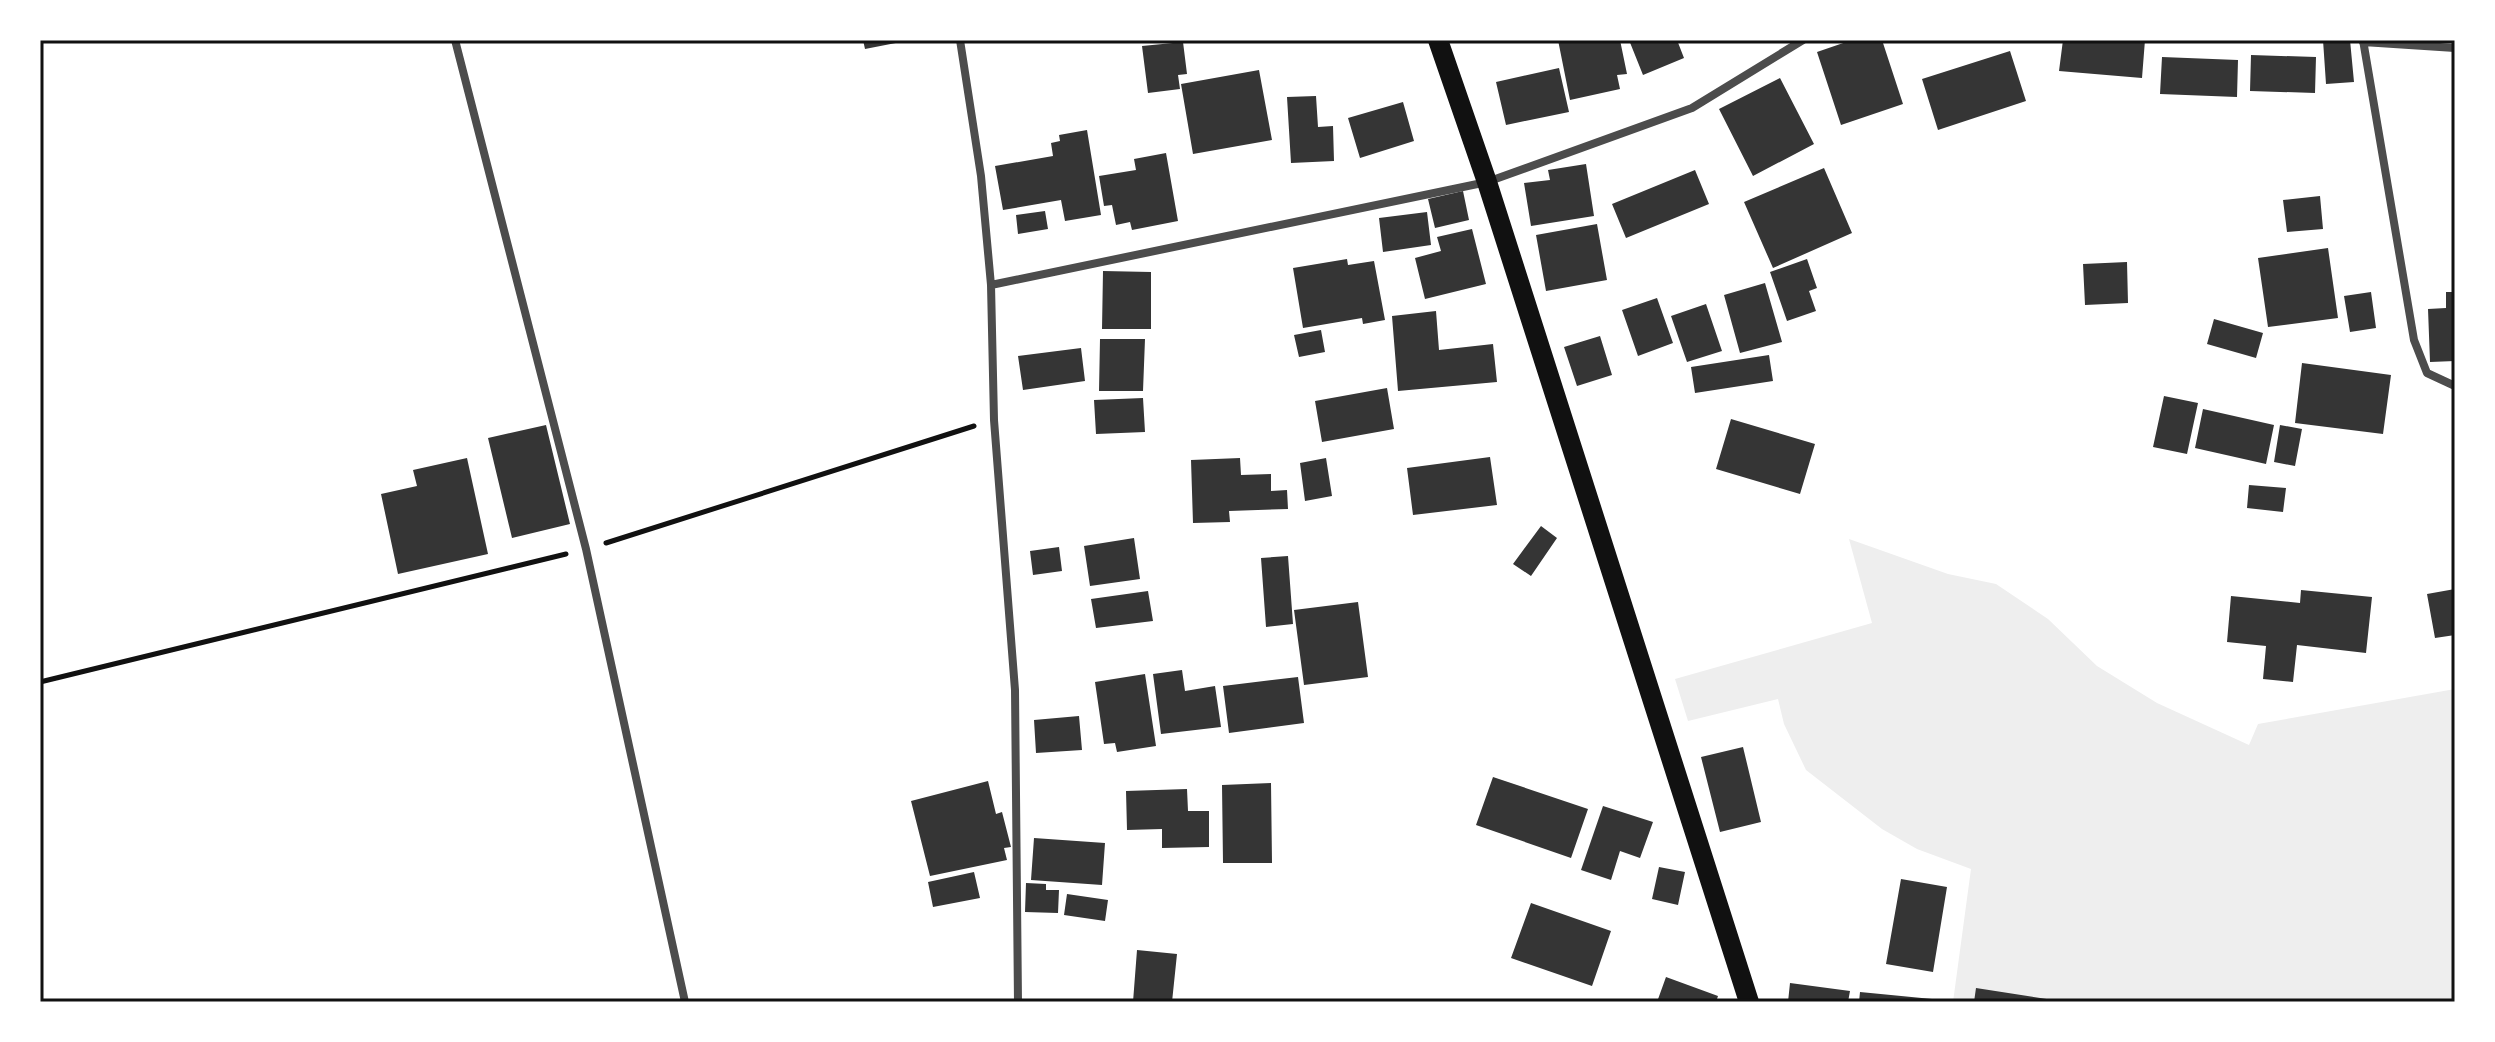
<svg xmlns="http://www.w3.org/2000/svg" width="2495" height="1042" font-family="Commissioner,sans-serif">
	<rect width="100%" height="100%" fill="#fff"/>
	<!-- green -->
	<path fill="#eee" d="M1849,539L1948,574L1996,584L2048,619L2097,666L2157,703L2249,745L2258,724L2455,689V1002H1953L1971,869L1917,849L1882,829L1806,770L1784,724L1778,699L1688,721L1675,679L1872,623Z"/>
	<!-- building -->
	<path fill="#353535" d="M863,40H905L906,41L865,49Z
		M1558,40H1620L1627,74L1617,75L1620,89L1570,100Z
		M1629,40H1677L1684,58L1643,75Z
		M1852,40H1882L1903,104L1841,125L1817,52Z
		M2063,40H2145L2142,78L2059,71Z
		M2323,40H2350L2354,82L2326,84Z
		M1183,42L1187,74L1178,75L1180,89L1148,93L1142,46Z
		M2010,51L2026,101L1938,130L1922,79Z
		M2251,55L2316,57L2315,93L2250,91Z
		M2162,57L2238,60L2237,97L2160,94Z
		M1559,68L1569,112L1506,125L1496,82Z
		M1259,70L1272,140L1193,154L1181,84Z
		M1780,78L1814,144L1753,176L1719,109Z
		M1316,96L1318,127L1333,126L1334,161L1291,163L1287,97Z
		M1403,102L1414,141L1360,158L1348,118Z
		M1087,130L1101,215L1065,221L1061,200L1003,210L995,166L1053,156L1051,143L1060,141L1059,135Z
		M1166,153L1178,221L1132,230L1130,222L1116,225L1112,205L1104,206L1099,176L1136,170L1134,159Z
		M1586,164L1594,216L1531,226L1524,183L1550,180L1548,170Z
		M1824,168L1852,233L1773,268L1744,202Z
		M1695,170L1709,204L1626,238L1612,204Z
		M1463,191L1469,220L1435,228L1428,199Z
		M2320,196L2323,229L2287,232L2283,200Z
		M1045,211L1048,229L1018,234L1016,215Z
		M1427,212L1431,245L1383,252L1379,218Z
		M1597,224L1607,280L1546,291L1536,235Z
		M1472,229L1486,284L1425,299L1415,258L1441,251L1437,237Z
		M2328,248L2338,318L2268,327L2258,258Z
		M1347,259L1348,265L1374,261L1385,320L1363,324L1362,318L1303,328L1293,268Z
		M1807,259L1817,288L1809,291L1816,311L1787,321L1770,272Z
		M2127,262L2128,303L2085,305L2083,264Z
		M1103,271L1151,272V329H1102Z
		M1765,283L1782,342L1740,353L1724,295Z
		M2371,292L2376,328L2350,332L2344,296Z
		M2446,292H2455V361L2430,362L2428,309L2446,308Z
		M1657,298L1673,343L1638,356L1622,310Z
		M1706,304L1722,351L1687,362L1671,316Z
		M1436,311L1439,350L1493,344L1497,382L1398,391L1392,316Z
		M2214,319L2263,333L2256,358L2207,344Z
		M1321,330L1325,352L1299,357L1294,335Z
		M1600,336L1612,375L1577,386L1564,347Z
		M1100,339H1145L1143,391H1099Z
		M1081,348L1085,381L1023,390L1018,356Z
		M1769,355L1773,381L1695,393L1691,367Z
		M2302,363L2391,375L2383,434L2295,423Z
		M1387,388L1394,429L1322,442L1315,401Z
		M2164,396L2198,403L2187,454L2153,447Z
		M1143,398L1145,432L1096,434L1094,400Z
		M2203,409L2274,425L2266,464L2195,448Z
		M1731,419L1815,444L1800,494L1716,469Z
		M546,425L570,524L512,538L488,438Z
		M2280,425L2302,429L2295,466L2274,462Z
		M1490,457L1497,505L1413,515L1407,468Z
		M467,458L488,554L398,574L381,494L417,486L413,470Z
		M1240,458L1241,475L1271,474V491L1287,490L1288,509L1229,511L1230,522L1193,523L1191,460Z
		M1326,458L1332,496L1305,501L1300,463Z
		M2249,485L2286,488L2283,512L2247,508Z
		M1541,526L1557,538L1531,576L1513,564Z
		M1134,538L1140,579L1090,586L1084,546Z
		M1059,547L1062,571L1033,575L1030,551Z
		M1288,556L1293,624L1266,627L1261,558Z
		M2455,589V635L2435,638L2427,594Z
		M2301,590L2372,597L2366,653L2297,645L2293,682L2263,679L2266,646L2227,642L2231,596L2300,603Z
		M1148,591L1153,621L1096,628L1091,599Z
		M1358,602L1368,677L1304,685L1294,610Z
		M1182,670L1185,691L1215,686L1221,727L1161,734L1153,674Z
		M1145,674L1156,746L1117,752L1115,743L1104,744L1095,682Z
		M1298,677L1304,723L1229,733L1223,686Z
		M1079,716L1082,750L1036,753L1034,720Z
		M1743,747L1761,822L1720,832L1701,757Z
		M1493,777L1588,809L1571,858L1476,825Z
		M988,781L996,814L1002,812L1011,847L1004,848L1007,860L930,876L911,801Z
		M1271,783L1272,863H1223L1222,785Z
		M1187,789L1188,811H1209V847L1162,848V829L1127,830L1126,791Z
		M1603,806L1653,822L1640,858L1620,851L1611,880L1581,870Z
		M1034,838L1105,843L1102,885L1031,880Z
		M1659,867L1685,872L1678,905L1652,899Z
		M974,872L980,898L933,907L928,882Z
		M1901,879L1947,887L1933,972L1886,964Z
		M1026,883L1046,884V890H1059L1058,913L1025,912Z
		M1067,894L1108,900L1105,921L1064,915Z
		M1531,903L1611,931L1592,986L1511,958Z
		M1137,950L1177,954L1172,1002H1133Z
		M1666,977L1718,996L1716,1002H1657Z
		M1790,983L1850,991L1848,1002H1788Z
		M1976,988L2053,1000V1002H1974Z
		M1860,992L1932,999V1002H1859Z"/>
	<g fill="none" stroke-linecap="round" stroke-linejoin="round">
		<!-- path -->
		<path stroke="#111" stroke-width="5" d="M606,543L974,426
			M40,682L566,554"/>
		<!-- minor -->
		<path stroke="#4c4c4c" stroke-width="8" d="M455,40L586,549L685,1002
			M960,40L981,176L991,285L994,420L1015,690L1018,1002
			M2363,40L2414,340L2427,373L2455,386
			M2363,42L2455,48
			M991,285L1487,182L1692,108L1803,40"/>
		<!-- primary -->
		<path stroke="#111" stroke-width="20" d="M1438,40L1487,182L1749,1002"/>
	</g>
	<!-- border -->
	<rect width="2495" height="1042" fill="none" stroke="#ffffff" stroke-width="84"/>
	<rect x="42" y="42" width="2411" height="958" fill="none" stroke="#111" stroke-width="3"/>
</svg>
